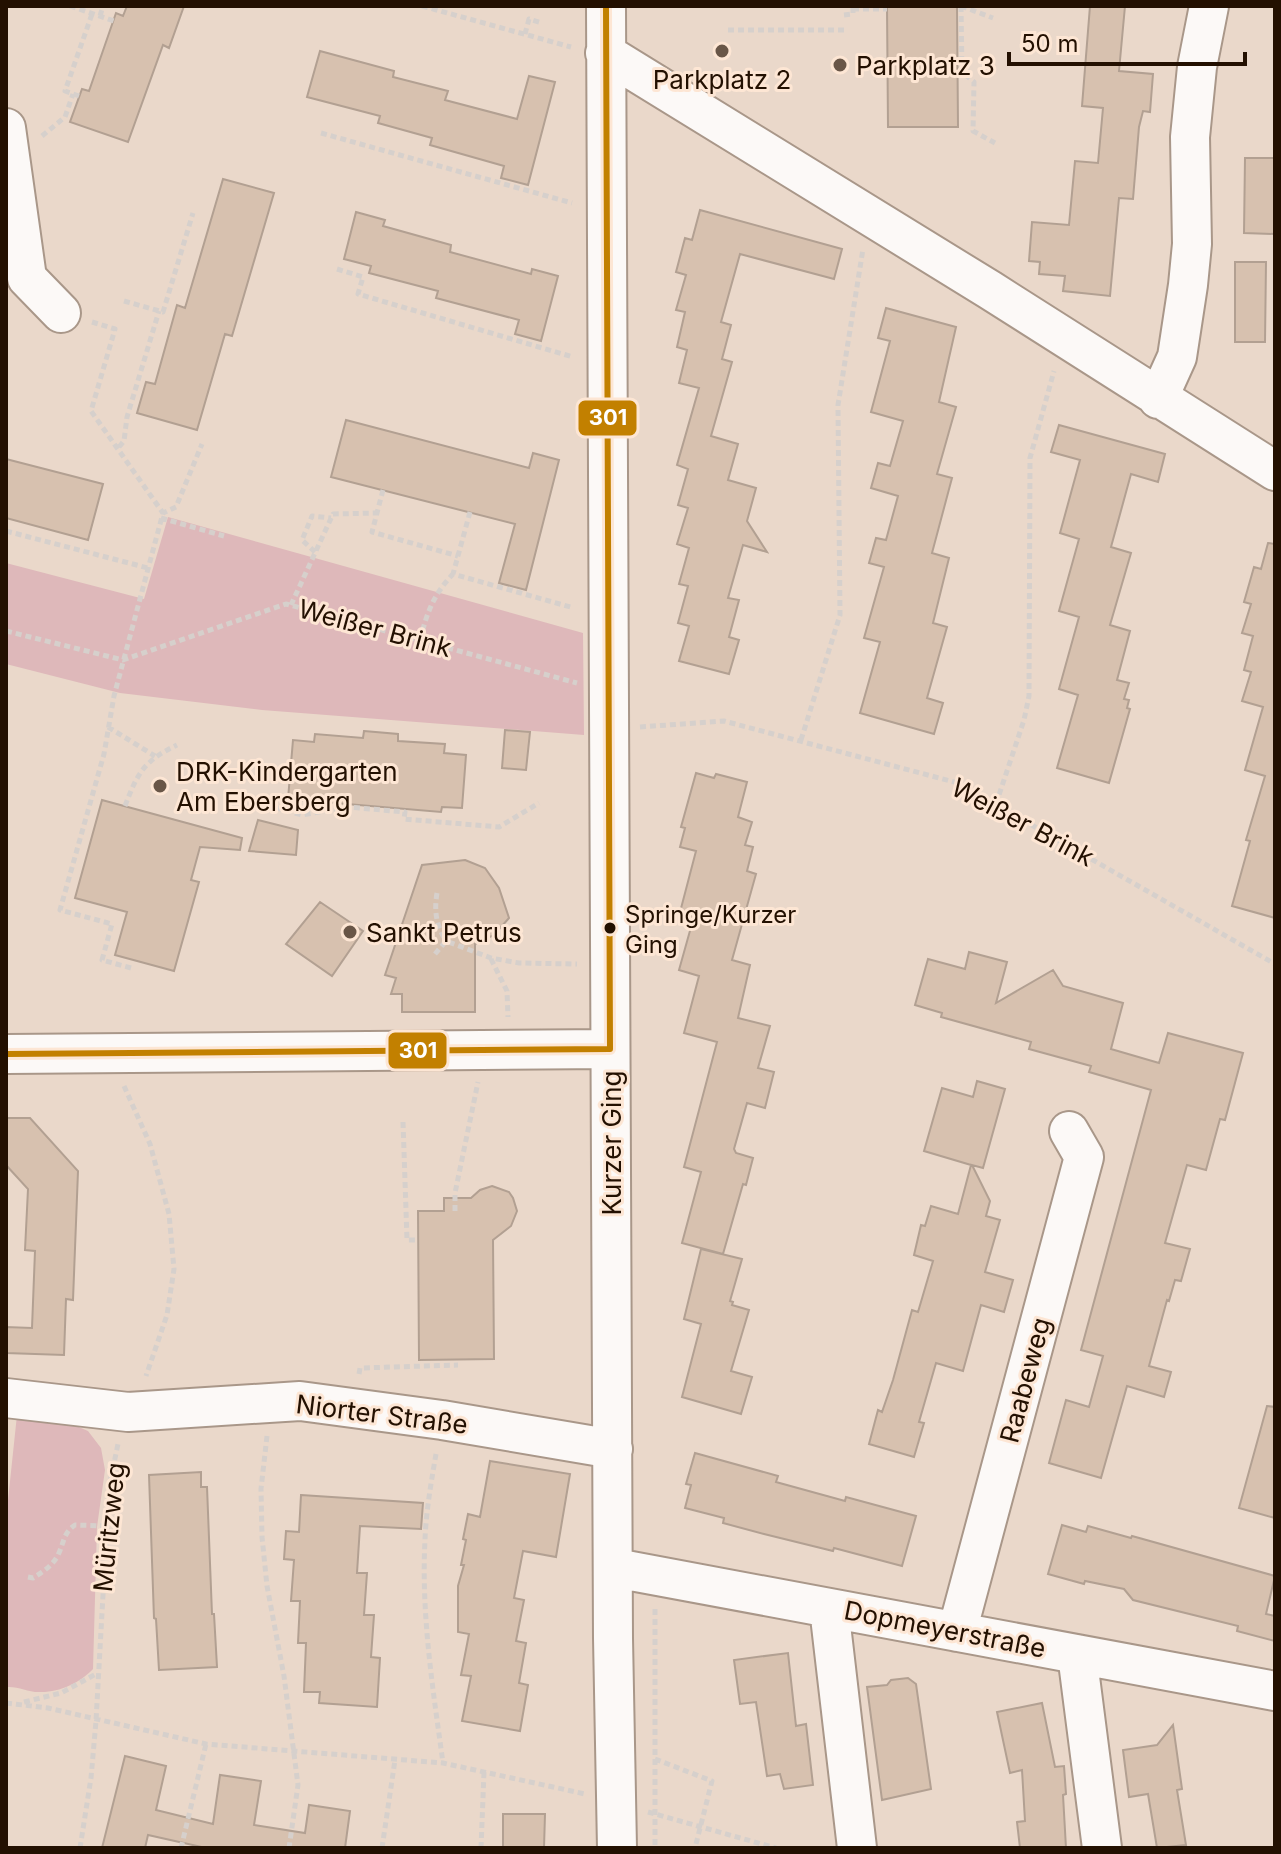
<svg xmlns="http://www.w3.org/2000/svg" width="1281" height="1854" font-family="Inter,sans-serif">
	<rect width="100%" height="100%" fill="#ead8ca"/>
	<!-- green -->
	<path fill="#deb8ba" d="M168,517L583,633L584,735L262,710L120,693L6,664V563L144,599Z
		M17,1415L67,1422L88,1431L101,1448L105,1470L97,1527L93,1669C80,1683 58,1693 39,1692C27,1692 18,1686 6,1687V1519Z"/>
	<!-- building -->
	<path fill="#d7c1af" stroke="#b2a092" stroke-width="2" d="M127,6H184L169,48L163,45L128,142L70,122L82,89L89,91L116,13L123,16Z
		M887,6H957L958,127H888Z
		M1090,6H1125L1119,71L1153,74L1150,112L1143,111L1139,127L1133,199L1119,198L1110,296L1063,291L1065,276L1039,274L1040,262L1029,261L1032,222L1069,225L1075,161L1098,163L1103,108L1082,106Z
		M320,51L394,71L393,77L448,91L445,100L517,119L529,76L555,82L528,185L501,178L504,166L430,145L432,138L378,123L380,116L307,97Z
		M1245,158H1275V234L1244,233Z
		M223,179L274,193L232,336L225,334L197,430L137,413L146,382L155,384L177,305L185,308Z
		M700,210L842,249L834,279L740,254L721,322L731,325L722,359L732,362L711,436L738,444L728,480L756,488L747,521L767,552L743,545L728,598L739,600L729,637L739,640L729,674L679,661L689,626L678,623L688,586L679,584L689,548L677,544L688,508L678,505L688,469L677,465L699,388L679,383L687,350L677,347L685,312L676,310L686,275L676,272L685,238L692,240Z
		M356,212L385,220L383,226L451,245L450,252L531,274L532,269L558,276L541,341L515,334L519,320L436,298L438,291L369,273L371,266L344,259Z
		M1235,262H1266L1265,342H1235Z
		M886,308L956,327L939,402L956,407L937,474L952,478L932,553L949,558L933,623L947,627L927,698L943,703L934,734L860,713L880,642L864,638L884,567L869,563L876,538L886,540L898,496L871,488L878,463L890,466L903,421L871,412L890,341L878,338Z
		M346,420L529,468L533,453L559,460L526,590L499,583L515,524L331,477Z
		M1059,425L1165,454L1158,482L1131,474L1111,547L1131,553L1110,625L1130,631L1117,680L1129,683L1124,699L1129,700L1127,708L1130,709L1109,783L1057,768L1078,695L1059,689L1079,617L1059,611L1079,539L1060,533L1080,460L1051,452Z
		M6,459L103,484L88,540L6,518Z
		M1268,543L1275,544V918L1232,906L1250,841L1246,840L1265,776L1245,770L1263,707L1242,701L1251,672L1244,670L1253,636L1242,633L1251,604L1244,602L1254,567L1261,569Z
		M505,730L530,732L526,770L502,768Z
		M364,731L398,734V741L445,744L444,753L466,755L462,808L442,807L441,812L288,799L293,740L314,742L315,734L363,738Z
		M696,773L714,778L716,774L747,782L738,817L752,822L745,845L753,847L747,871L756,874L732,960L750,965L738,1018L770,1026L758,1068L774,1072L765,1108L747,1103L734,1149L736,1153L753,1158L746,1185L743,1184L723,1254L682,1243L701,1172L684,1167L717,1042L684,1033L699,976L679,970L693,920L679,916L696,851L680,847L685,828L681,827Z
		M102,800L242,838L240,850L200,847L191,880L199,882L174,971L115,955L127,912L75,898Z
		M258,820L298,830L296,855L249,851Z
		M465,860L485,868L499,888L509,918L494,935L475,944V1012H402V994H391L396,978L385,975L422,865Z
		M320,902L363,931L332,976L286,944Z
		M969,952L1007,962L996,1003L1053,970L1063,986L1123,1003L1111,1049L1159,1063L1168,1033L1243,1053L1225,1120L1220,1119L1206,1170L1187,1165L1165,1243L1190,1249L1181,1281L1175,1280L1169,1301L1167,1300L1149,1366L1171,1372L1164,1397L1127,1386L1101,1478L1049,1463L1066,1400L1089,1407L1103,1356L1081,1350L1151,1090L1089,1072L1091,1066L1029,1049L1031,1042L941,1017L942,1013L915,1005L928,959L965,969Z
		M977,1081L1005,1089L983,1168L972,1165L990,1201L986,1216L1000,1220L985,1272L1013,1280L1004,1312L981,1305L963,1371L936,1363L919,1422L924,1423L914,1457L869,1444L878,1410L882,1412L893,1380L912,1310L918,1312L933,1261L914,1255L921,1225L925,1226L931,1206L958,1214L971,1165L924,1151L942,1088L973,1097Z
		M6,1118H30L78,1171L73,1300L66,1299L64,1355L6,1353V1327L32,1328L35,1251L25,1250L28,1189L6,1165Z
		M492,1186L509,1192L513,1198L517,1211L511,1226L493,1240L494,1359L419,1360L418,1211H444V1198H471L480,1190Z
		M701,1249L742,1259L730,1301L733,1302L732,1305L749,1310L731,1371L752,1377L741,1414L682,1397L701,1324L684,1319Z
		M1267,1406L1275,1407V1518L1239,1508Z
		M695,1453L778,1476L776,1482L845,1501L846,1497L916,1516L902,1566L834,1548L833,1551L764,1534L723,1523L724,1518L685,1508L691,1485L686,1484Z
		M490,1461L570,1474L556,1557L523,1551L514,1598L524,1600L516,1641L526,1643L519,1683L528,1685L520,1731L462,1721L471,1676L461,1675L469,1634L458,1632V1586L464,1565H461L466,1540L463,1539L468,1514L480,1517Z
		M201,1472V1487H207L212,1614H214L217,1667L159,1670L156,1619L154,1618L149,1475Z
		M301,1495L423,1503L421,1529L360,1526L357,1573H367L364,1615H374L371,1657L380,1658L377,1707L319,1703L320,1692H304L306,1643H298L300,1601H291L294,1560L284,1559L286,1531L299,1532Z
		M1062,1525L1086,1532L1088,1526L1131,1538L1132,1536L1275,1576L1266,1614L1275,1616V1641L1237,1631L1238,1626L1133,1600L1124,1589L1085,1581L1084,1584L1048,1574Z
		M788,1653L796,1726L806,1724L813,1785L784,1789L780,1774L767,1776L756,1702L740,1704L734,1660Z
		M908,1678L916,1684L931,1789L882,1800L867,1687L887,1685L891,1680Z
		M1042,1703L1055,1767L1064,1766L1066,1794L1063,1795L1066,1848H1020L1017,1822L1025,1821L1022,1770L1010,1773L997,1712Z
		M1173,1725L1182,1789L1177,1790L1186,1845L1157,1848L1148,1794L1129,1797L1123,1750L1157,1745Z
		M125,1756L166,1766L156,1810L213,1824L220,1775L261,1781L254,1825L305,1833L309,1805L350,1811L345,1848H206L148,1835L145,1848H102Z
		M503,1814H545L544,1848H503Z"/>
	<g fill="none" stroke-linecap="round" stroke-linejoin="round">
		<!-- street casing -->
		<g stroke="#a99789" stroke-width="42">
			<path id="street" d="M606,6L613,1638L617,1848
				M605,53L990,290L1275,471
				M6,128L27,278L61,313
				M1158,399L1177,357L1188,285L1192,244L1190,137L1197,67L1209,6
				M6,1054L610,1049
				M6,1398L128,1412L300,1401L442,1420L613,1449
				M615,1568L1275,1691
				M829,1608L857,1848
				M957,1632L1084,1157L1069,1131
				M1077,1654L1102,1848"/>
		</g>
		<!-- path -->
		<path stroke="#d6d0cc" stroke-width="5" stroke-dasharray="6 4" stroke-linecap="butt" d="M70,6L114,21
			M422,6L571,47
			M961,6L962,72L974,82L973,131L995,143
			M961,6L993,18
			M853,9H887
			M844,15L853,14V7
			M100,16L103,6
			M728,30H844
			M525,34L529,19L542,23
			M79,96L65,91L92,14
			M321,133L572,203
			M42,136L65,117L73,94
			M337,269L363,277L358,294L573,357
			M124,301L163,312L193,213
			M92,322L115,329L91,411L163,513
			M119,447L124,441L127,417L159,311
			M383,490L372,532L458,556
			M470,512L453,574L574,608
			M161,518L224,536
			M6,531L148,568
			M315,552L302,540L312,516L331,518
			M291,605L333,514L377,513
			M6,631L123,660L286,604L577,683
			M420,640C427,613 433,595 453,574
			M108,727L155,756
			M640,727L724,721L958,783L1275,964
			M801,740L840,615L838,405L863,249
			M996,804L1024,720L1029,696L1030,458L1054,371
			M266,805L302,815L348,807L405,812L404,819L499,827L539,803
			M125,806C138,772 144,761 177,745
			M437,893C434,911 436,925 446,941
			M435,954L446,941L491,958L519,963L577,964
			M491,959L507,991L508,1017
			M131,968L102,960L112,924L60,910L104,754L114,696L163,513L176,507L202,444
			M124,1086L150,1144L169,1214L174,1269L167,1315L146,1376
			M403,1122L407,1240H418
			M455,1211V1193L478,1082
			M359,1374L360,1368L458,1365
			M267,1436L261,1489L262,1537L267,1586L284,1676L298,1785L289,1848
			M436,1454C431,1483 426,1512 425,1540C421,1615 433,1690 443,1763
			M28,1577L33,1578C43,1572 53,1565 58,1555C64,1543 63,1533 75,1525L106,1526
			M655,1609V1848
			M24,1702L61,1693L96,1674
			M6,1703L48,1708L206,1744L443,1763L585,1794
			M655,1759L712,1781L695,1848
			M648,1812L776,1848
			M80,1848L91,1778L96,1721L109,1487L118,1444
			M181,1848L206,1744
			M382,1848L395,1760
			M481,1848L484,1772"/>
		<!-- street -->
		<use href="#street" stroke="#fcf9f7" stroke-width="38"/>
		<!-- bus-1 casing -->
		<g stroke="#fde6d4" stroke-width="12">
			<path id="bus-1" d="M6,1054L610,1049L606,6"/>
		</g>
		<!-- bus-1 -->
		<use href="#bus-1" stroke="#c28000" stroke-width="6"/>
	</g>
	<!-- markers -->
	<g fill="#695647" stroke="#fde6d4" stroke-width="3">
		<circle cx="722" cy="51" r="8"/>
		<circle cx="840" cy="65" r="8"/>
		<circle cx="160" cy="786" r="8"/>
		<circle cx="350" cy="932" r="8"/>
	</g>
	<circle fill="#231001" stroke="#fde6d4" stroke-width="3" cx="610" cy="928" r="7"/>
	<g text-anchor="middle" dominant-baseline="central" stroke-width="6" stroke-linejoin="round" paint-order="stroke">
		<!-- bus labels -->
		<g font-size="24" fill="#231001" stroke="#fde6d4" text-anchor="start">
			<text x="625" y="914">Springe/Kurzer<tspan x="625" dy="30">Ging</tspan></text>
		</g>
		<!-- poi labels -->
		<g font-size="26" fill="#231001" stroke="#fde6d4" text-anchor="start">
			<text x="856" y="65">Parkplatz 3</text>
			<text x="722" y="79" text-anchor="middle">Parkplatz 2</text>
			<text x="176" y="771">DRK-Kindergarten<tspan x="176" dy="30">Am Ebersberg</tspan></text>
			<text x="366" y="932">Sankt Petrus</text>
		</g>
		<!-- street labels -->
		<g font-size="26" fill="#231001" stroke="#fde6d4">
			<text transform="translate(375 628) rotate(15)">Weißer Brink</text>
			<text transform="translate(1023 822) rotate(28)">Weißer Brink</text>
			<text transform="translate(611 1143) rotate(-90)">Kurzer Ging</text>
			<text transform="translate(1025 1380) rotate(-75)">Raabeweg</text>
			<text transform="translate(382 1414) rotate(7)">Niorter Straße</text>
			<text transform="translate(109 1527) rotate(-84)">Müritzweg</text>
			<text transform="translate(945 1629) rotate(11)">Dopmeyerstraße</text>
		</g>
	</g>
	<g stroke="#fde6d4" stroke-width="3">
		<rect x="577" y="399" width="61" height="38" rx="8" fill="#c28000"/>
		<rect x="387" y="1031" width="61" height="39" rx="8" fill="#c28000"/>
	</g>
	<g font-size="22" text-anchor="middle" font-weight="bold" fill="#fff">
		<text x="608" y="425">301</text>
		<text x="418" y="1058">301</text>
	</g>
	<!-- border -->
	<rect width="1281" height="1854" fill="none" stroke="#231001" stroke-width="16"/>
	<!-- scale -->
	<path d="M1009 52v12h236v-12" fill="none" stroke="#231001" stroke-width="4"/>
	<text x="1021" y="52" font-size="24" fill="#231001" stroke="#fde6d4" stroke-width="6" paint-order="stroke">50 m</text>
</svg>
